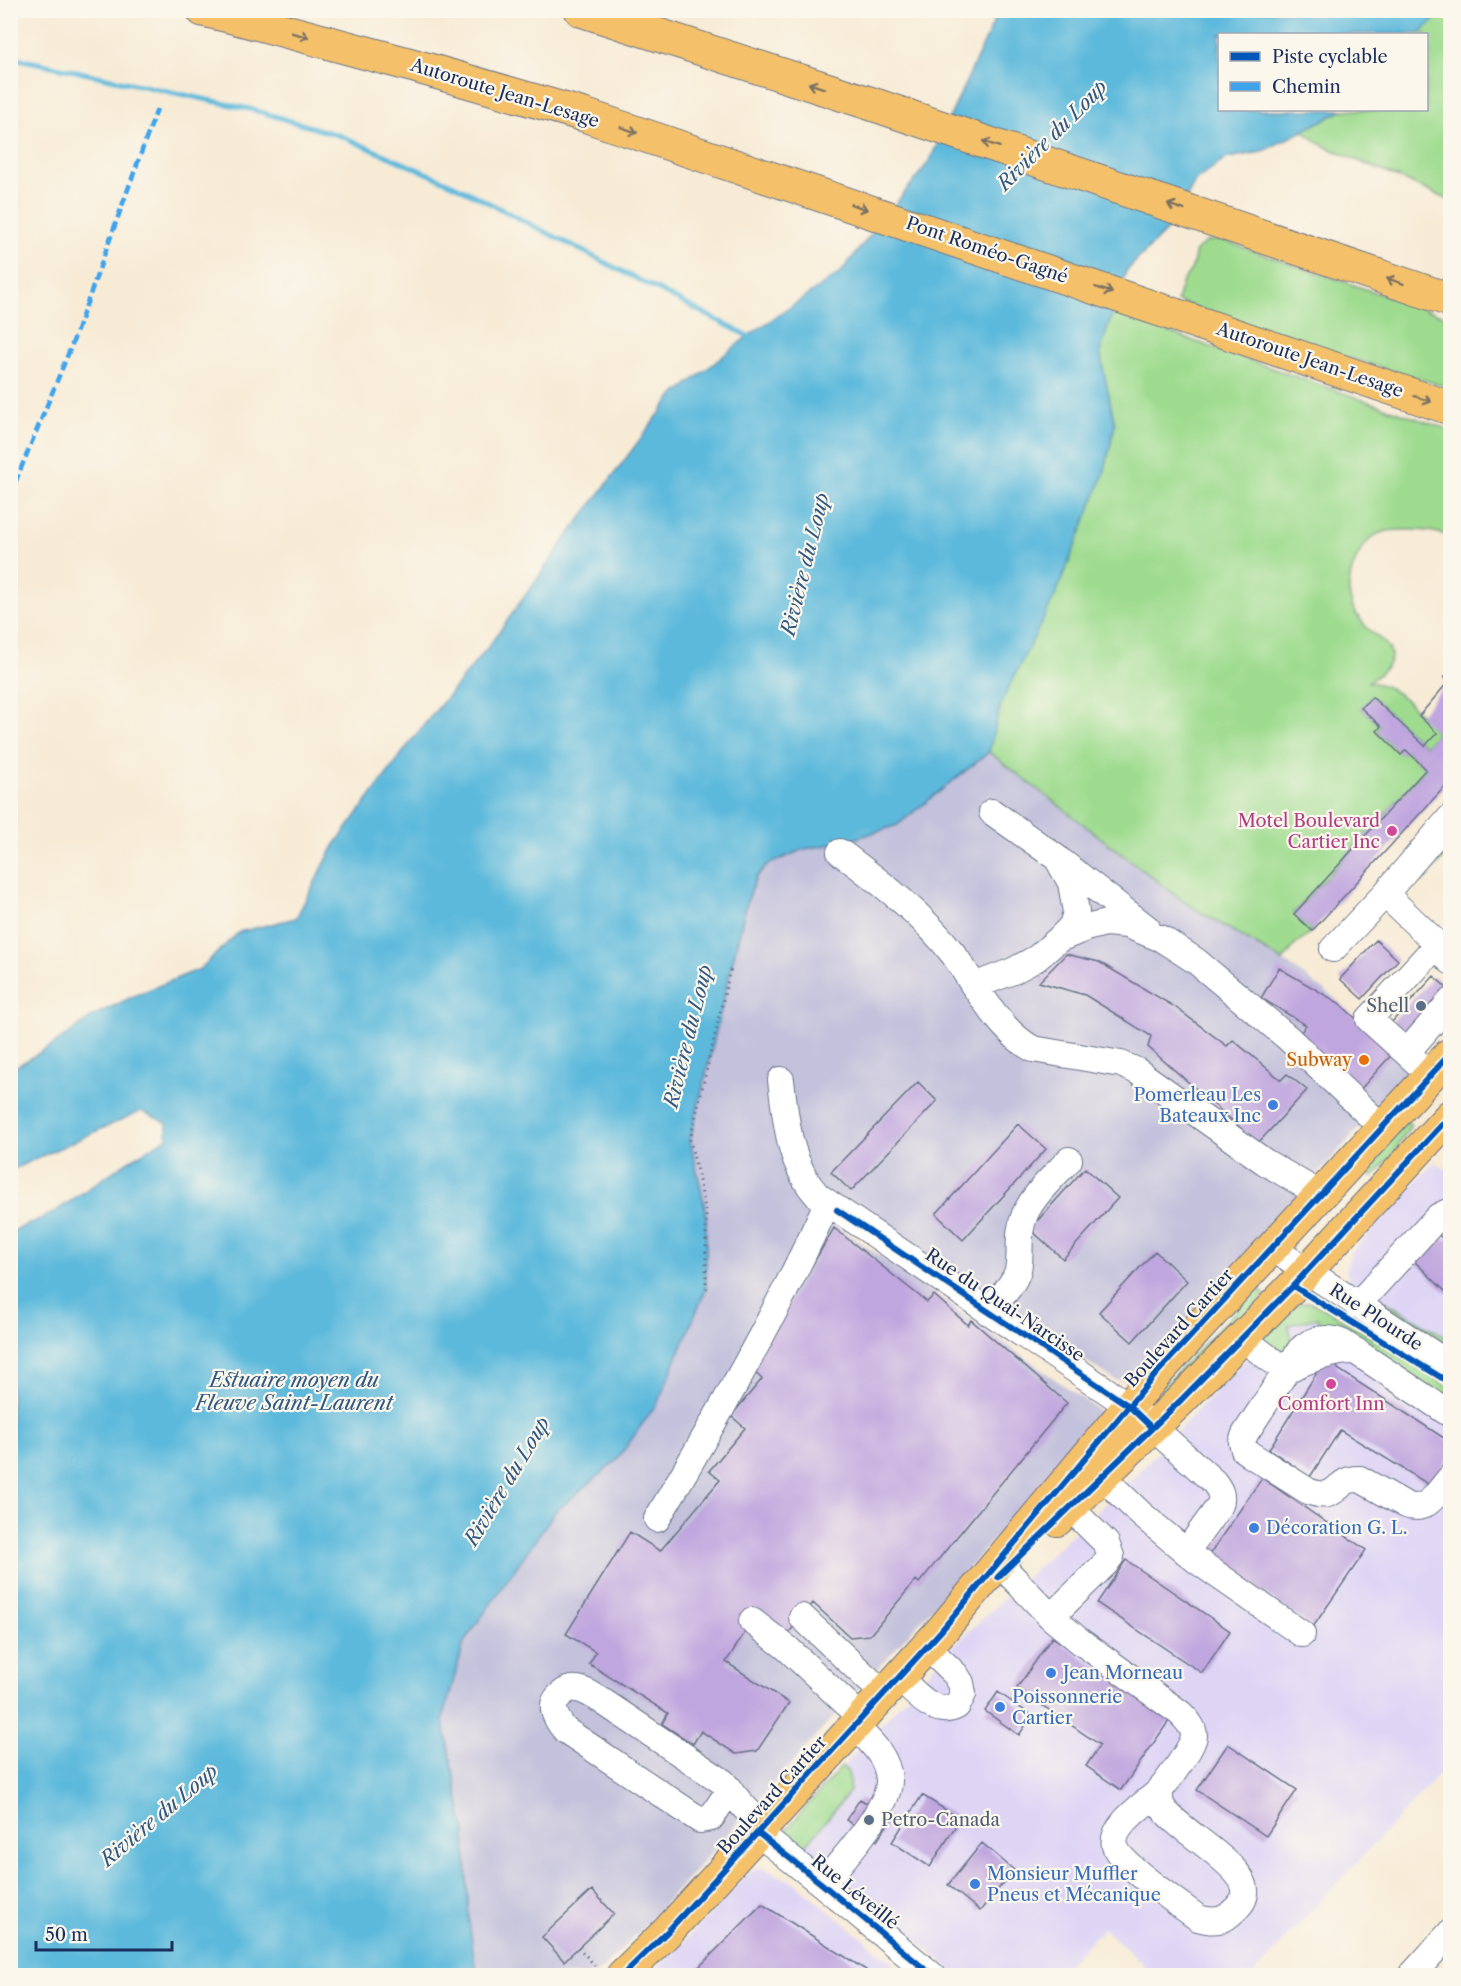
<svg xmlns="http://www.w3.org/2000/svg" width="1461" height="1986" font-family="'Libre Caslon Text',serif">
	<rect width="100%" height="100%" fill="#fbf7ec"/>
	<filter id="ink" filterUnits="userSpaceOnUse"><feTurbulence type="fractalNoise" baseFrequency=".0167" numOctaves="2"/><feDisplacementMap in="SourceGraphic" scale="12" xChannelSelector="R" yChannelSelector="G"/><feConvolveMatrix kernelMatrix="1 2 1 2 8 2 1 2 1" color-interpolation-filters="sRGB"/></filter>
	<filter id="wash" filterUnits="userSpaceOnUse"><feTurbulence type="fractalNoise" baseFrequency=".008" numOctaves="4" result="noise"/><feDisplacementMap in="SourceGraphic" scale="24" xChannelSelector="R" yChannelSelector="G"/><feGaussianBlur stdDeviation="1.35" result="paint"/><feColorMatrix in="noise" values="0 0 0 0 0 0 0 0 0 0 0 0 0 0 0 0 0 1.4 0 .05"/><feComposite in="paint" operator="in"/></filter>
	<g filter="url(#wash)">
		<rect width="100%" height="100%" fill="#f7ebd6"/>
		<!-- built -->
		<path fill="#ded5f5" d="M1435,1162L1450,1172V1347L1351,1283L1347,1274L1346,1268L1351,1254L1355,1248Z
			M1310,1302L1333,1313L1450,1388V1762L1252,1975H1155L1103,1928L1057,1975H958L785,1831L948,1651L1137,1474L1298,1304Z
			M759,1868L765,1869L795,1883L893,1963L885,1975L650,1976L711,1914L749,1872Z"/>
		<!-- industrial -->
		<path fill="#c3c1db" d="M989,752L1187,904L1283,961L1331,995L1411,1070L1137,1376L1126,1381L1115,1380L843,1203L832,1223L954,1307L1098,1410L1100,1418L1097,1424L952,1586L640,1931L605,1966L594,1975L480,1976L476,1972L469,1922L465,1831L443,1719L464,1642L554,1513L616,1461L658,1402L706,1289V1212L690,1140L746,905L756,877L769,864L804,849L844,842L897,825Z"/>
		<!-- green -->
		<path fill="#9fdb8f" stroke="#5d8576" stroke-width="1.5" fill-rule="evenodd" d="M1218,11H1450V200L1322,145L1303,131L1261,152L1227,158L1196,180L1169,228L1126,271L1113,313L1450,430V537C1435,529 1388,526 1374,536C1357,549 1344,581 1351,602C1353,610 1362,623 1368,629C1376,637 1391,644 1391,656C1391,667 1376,677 1368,682C1399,684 1417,713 1437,733L1425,746L1372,697L1361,708L1381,726L1377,731L1401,754L1406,750L1426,769L1294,913L1312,931L1294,946L1283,961L1187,904L989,752L897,825L844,842L804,849L769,864L756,877L746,905L690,1140L762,799ZM1220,34H1426V110H1220Z
			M1222,240L1450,318V388L1296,342L1177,301L1183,281L1192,268L1196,251L1206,242Z
			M1450,843V851L1422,882L1420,876Z
			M1407,1121L1411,1125L1394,1153L1373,1177L1369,1174L1390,1140Z
			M1258,1288L1265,1295L1167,1396L1160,1390Z
			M1384,1301L1445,1337V1340L1441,1341L1383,1305Z
			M1310,1302L1333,1313L1450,1388V1403L1321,1333L1318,1318L1288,1325L1292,1340L1286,1349L1275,1351L1261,1341L1292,1307L1298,1304Z
			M842,1766L848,1772L850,1791L804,1848L785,1831Z"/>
		<!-- water -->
		<path fill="#5db9db" stroke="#3c749c" stroke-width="1.5" d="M1002,11H1444L1419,34H1220V110H1343L1261,152L1227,158L1196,180L1169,228L1126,271L1100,352L1115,425L1104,474L1056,594L1001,703L989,752L897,825L844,842L804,849L769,864L756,877L746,905L690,1140L706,1212V1289L658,1402L616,1461L554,1513L464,1642L443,1719L465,1831L469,1922L476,1972L472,1975H11V1232L53,1213L127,1162L167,1138V1123L141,1111L11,1170L10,1070L51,1046L95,1015L136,995L200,969L239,932L296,918L334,846L415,736L489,646L564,541L671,398L748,336L840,273L929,162L995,19Z"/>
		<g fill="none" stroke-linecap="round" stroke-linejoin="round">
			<!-- stream -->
			<path stroke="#5db9db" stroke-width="5" d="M10,57L254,110L341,136L454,185L748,336"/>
		</g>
		<g id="blocks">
			<!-- building -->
			<path fill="#bfa6de" d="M1450,671V781L1312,931L1294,914L1426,769L1406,750L1401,755L1377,731L1381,726L1361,708L1372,697L1425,746L1437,733L1419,716L1448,682L1444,678Z
				M1376,940L1398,960L1362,999L1340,979Z
				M1066,954L1099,962L1175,1007L1227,1046L1233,1040L1281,1080L1287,1074L1307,1090L1258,1143L1148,1047L1151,1036L1085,995L1039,982Z
				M1279,968L1339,1003L1393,1053L1358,1092L1299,1035L1306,1025L1261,998Z
				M1434,976L1447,988L1403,1036L1390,1024Z
				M918,1082L937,1101L851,1191L831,1172Z
				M1018,1124L1046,1149L963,1240L936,1214Z
				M1085,1168L1118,1198L1063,1259L1030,1229Z
				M834,1228L927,1302L934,1295L968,1325L971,1320L1067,1403L919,1583L916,1580L870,1635L850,1637L813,1603L787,1635L756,1615L726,1662L789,1703L757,1751L736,1754L701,1731L693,1744L662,1724L668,1713L589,1664L596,1652L566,1634L630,1532L660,1551L720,1480L709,1471L745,1428L731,1416L762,1379L751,1369Z
				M1435,1232L1446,1241L1450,1237V1296L1411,1258Z
				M1155,1251L1187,1281L1132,1342L1099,1312Z
				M1332,1345L1338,1369L1450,1442V1455L1431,1486L1340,1430L1310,1477L1269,1449L1316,1374L1310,1350Z
				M1262,1478L1366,1550L1313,1627L1209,1555Z
				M1126,1560L1230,1631L1202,1673L1097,1603Z
				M1052,1637L1171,1718L1121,1790L1086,1766L1100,1745L1017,1688Z
				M998,1692L1032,1716L1019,1735L985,1711Z
				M1228,1744L1297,1790L1266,1836L1197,1790Z
				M922,1795L960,1819L930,1867L892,1842Z
				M860,1799L891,1819L877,1841L846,1820Z
				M982,1843L1014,1870L980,1911L948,1885Z
				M592,1890L614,1914L564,1961L542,1937Z
				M762,1904L866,1970L862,1976H697L694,1972Z"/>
		</g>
	</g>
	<g filter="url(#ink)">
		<use href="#blocks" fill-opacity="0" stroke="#687188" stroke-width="1.5"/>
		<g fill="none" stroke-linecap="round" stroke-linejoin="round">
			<!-- minor casing -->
			<g stroke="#687188" stroke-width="28">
				<path id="minor" d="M992,812L1057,858L1071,883L1076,912L1072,926L1059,939
					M1450,818L1385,894L1432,939L1450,961
					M840,852C880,882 923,914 954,955C961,965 967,975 974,986
					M1062,862L1147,928
					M1333,949L1385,894
					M1407,1052L1450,1002
					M1431,1075L1369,1019L1437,945
					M781,1080C786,1121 789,1165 818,1196L1129,1406L1214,1482C1220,1490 1223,1495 1220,1505L1186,1552
					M1321,1195L1265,1162L1137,1071L1121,1064L1033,1049C1007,1035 991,1009 974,986L1013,971L1037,958L1059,939L1086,928L1106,923L1127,925L1162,939L1196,961L1288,1038L1383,1128
					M1272,1248L1450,1365
					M1357,1305L1433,1222L1439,1216L1450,1211
					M988,1312C998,1300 1014,1285 1018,1270C1022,1250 1016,1236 1025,1214C1034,1194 1054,1176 1069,1160
					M1242,1338L1286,1371C1302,1361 1337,1350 1356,1351
					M1450,1414L1343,1343C1328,1336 1312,1338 1300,1350L1245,1434L1242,1442L1244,1450L1251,1455L1308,1491C1340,1504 1334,1477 1360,1479L1406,1505C1427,1514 1438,1491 1450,1478
					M1089,1464L1142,1515L1196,1560L1302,1634
					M657,1519C718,1416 778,1312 827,1203
					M999,1563L1051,1617L1106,1563L1111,1556L1106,1543L1056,1494
					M802,1617L884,1694
					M1051,1617L1081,1642L1180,1713C1186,1719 1194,1727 1194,1736C1193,1747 1167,1782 1159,1791C1147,1803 1110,1825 1115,1846C1119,1863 1182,1906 1198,1918C1208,1921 1220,1923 1229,1915C1236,1909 1244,1903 1245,1893C1248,1866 1178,1831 1163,1808C1159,1802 1160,1796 1160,1790
					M752,1621L787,1648L862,1718
					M899,1678C915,1692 934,1718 957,1706L963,1694L961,1683L956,1675L927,1647
					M730,1789L711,1818L700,1820L565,1730C555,1718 547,1704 563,1693C568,1689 571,1688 577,1689C585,1690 592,1695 599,1699L723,1782L744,1807L764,1827
					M758,1833L822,1884L933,1976
					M822,1884C841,1862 890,1808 889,1780C888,1757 870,1741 855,1726
					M1411,1976L1450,1933"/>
			</g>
			<!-- major casing -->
			<g stroke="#687188" stroke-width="34">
				<path id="major" d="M1057,1520L1181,1400L1293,1286L1450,1116
					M622,1976L668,1931L941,1631L1155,1375L1450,1054"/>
			</g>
			<!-- highway casing -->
			<g stroke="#687188" stroke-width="35">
				<path id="highway" d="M203,10L237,18L415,66L584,115L1450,408
					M581,10L872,104L1450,300"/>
			</g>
			<!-- path -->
			<path stroke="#687188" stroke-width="3" stroke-dasharray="1.5 4.5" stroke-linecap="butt" d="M706,1289V1212L690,1140L731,966
				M578,1947L599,1970"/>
			<!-- minor -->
			<use href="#minor" stroke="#fff" stroke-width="26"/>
			<!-- major -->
			<use href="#major" stroke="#f4c16a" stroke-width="32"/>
			<!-- highway -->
			<use href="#highway" stroke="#f4c16a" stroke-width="33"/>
			<!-- quiet -->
			<path stroke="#3da3ed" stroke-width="4.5" stroke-dasharray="9 4.5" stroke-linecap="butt" d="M10,495L71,347L157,109"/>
			<!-- cycleway casing -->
			<g stroke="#fbf7ec" stroke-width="10">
				<path id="cycleway" d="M837,1210L1129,1406L1152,1428
					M1293,1286L1450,1383
					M998,1577L1181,1400L1293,1286L1450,1116
					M758,1833L822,1884L933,1976
					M622,1976L668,1931L941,1631L1155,1375L1450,1054"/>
			</g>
			<!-- cycleway -->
			<use href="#cycleway" stroke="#0057b8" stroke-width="6"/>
		</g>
		<!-- one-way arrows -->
		<defs><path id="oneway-shaft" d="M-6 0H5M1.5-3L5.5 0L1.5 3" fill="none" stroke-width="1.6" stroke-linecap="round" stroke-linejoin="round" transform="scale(1.5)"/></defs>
		<g stroke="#7d7163">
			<use href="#oneway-shaft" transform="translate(300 35) rotate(15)"/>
			<use href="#oneway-shaft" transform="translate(817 86) rotate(-162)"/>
			<use href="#oneway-shaft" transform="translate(629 130) rotate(19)"/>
			<use href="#oneway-shaft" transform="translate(991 144) rotate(-161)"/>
			<use href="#oneway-shaft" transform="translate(859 207) rotate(19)"/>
			<use href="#oneway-shaft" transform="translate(1176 207) rotate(-161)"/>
			<use href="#oneway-shaft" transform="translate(1395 281) rotate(-161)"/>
			<use href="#oneway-shaft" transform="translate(1104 290) rotate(19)"/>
			<use href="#oneway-shaft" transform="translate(1423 399) rotate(19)"/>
		</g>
	</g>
	<!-- markers -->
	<g fill="#d1479c" stroke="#fbf7ec" stroke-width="2">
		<circle cx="1392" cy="831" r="6"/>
		<circle cx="1331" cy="1384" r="6"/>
	</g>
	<g fill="#5c6f8a" stroke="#fbf7ec" stroke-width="2">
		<circle cx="1421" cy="1006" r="6"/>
		<circle cx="869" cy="1820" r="6"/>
	</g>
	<circle fill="#e8710a" stroke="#fbf7ec" stroke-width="2" cx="1364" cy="1060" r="6"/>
	<g fill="#3f7fe0" stroke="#fbf7ec" stroke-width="2">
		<circle cx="1273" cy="1105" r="6"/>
		<circle cx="1254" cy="1528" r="6"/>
		<circle cx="1051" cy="1673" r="6"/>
		<circle cx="1000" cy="1707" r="6"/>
		<circle cx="975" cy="1884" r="6"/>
	</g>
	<g text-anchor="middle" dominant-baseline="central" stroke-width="4.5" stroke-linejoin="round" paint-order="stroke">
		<!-- street labels -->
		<g font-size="18" fill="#1b2f5e" stroke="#fbf7ec">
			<text transform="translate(505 93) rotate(17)">Autoroute Jean-Lesage</text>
			<text transform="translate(987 250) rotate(19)">Pont Roméo-Gagné</text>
			<text transform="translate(1310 360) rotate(19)">Autoroute Jean-Lesage</text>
			<text transform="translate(1005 1305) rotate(34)">Rue du Quai-Narcisse</text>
			<text transform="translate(1376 1317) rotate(33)">Rue Plourde</text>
			<text transform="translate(1179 1328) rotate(-48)">Boulevard Cartier</text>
			<text transform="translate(772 1795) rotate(-48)">Boulevard Cartier</text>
			<text transform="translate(855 1892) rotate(39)">Rue Léveillé</text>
		</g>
		<!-- hotel labels -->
		<g font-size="18" fill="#b23c85" stroke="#fbf7ec" text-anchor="end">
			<text x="1380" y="821">Motel Boulevard<tspan x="1380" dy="21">Cartier Inc</tspan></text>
			<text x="1331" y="1404" text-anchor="middle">Comfort Inn</text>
		</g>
		<!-- service labels -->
		<g font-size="18" fill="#4e5e75" stroke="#fbf7ec" text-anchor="end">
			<text x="1409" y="1006">Shell</text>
			<text x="881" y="1820" text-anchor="start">Petro-Canada</text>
		</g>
		<!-- food labels -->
		<g font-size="18" fill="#c56008" stroke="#fbf7ec" text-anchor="end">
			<text x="1352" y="1060">Subway</text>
		</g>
		<!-- shop labels -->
		<g font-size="18" fill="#366cbe" stroke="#fbf7ec" text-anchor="start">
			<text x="1261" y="1095" text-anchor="end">Pomerleau Les<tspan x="1261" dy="21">Bateaux Inc</tspan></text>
			<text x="1266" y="1528">Décoration G. L.</text>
			<text x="1063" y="1673">Jean Morneau</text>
			<text x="1012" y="1697">Poissonnerie<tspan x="1012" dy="21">Cartier</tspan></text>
			<text x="987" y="1874">Monsieur Muffler<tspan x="987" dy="21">Pneus et Mécanique</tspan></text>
		</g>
		<!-- water labels -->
		<g font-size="20" font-style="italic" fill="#2f5884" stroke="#fbf7ec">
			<text transform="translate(1052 135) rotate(-45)">Rivière du Loup</text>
			<text transform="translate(805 564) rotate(-76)">Rivière du Loup</text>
			<text transform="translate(688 1036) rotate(-76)">Rivière du Loup</text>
			<text x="294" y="1380">Estuaire moyen du<tspan x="294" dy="23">Fleuve Saint-Laurent</tspan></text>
			<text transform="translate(507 1481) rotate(-59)">Rivière du Loup</text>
			<text transform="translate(159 1815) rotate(-40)">Rivière du Loup</text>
		</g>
	</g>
	<!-- margin -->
	<rect width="1461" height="1986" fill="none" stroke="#fbf7ec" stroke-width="36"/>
	<!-- legend -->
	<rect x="1218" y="33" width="210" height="78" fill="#fbf7ec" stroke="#a1a7b3" stroke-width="1.5"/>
	<rect x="1230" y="52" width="30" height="9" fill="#0057b8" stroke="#a1a7b3" stroke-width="1.5"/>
	<text x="1272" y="63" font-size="18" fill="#1b2f5e">Piste cyclable</text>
	<rect x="1230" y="82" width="30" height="9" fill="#3da3ed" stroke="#a1a7b3" stroke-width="1.5"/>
	<text x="1272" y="93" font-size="18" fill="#1b2f5e">Chemin</text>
	<!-- scale -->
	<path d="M36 1941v9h136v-9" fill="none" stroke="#1b2f5e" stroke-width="3"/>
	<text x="45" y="1941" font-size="18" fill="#1b2f5e" stroke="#fbf7ec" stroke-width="4.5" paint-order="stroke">50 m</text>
</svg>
